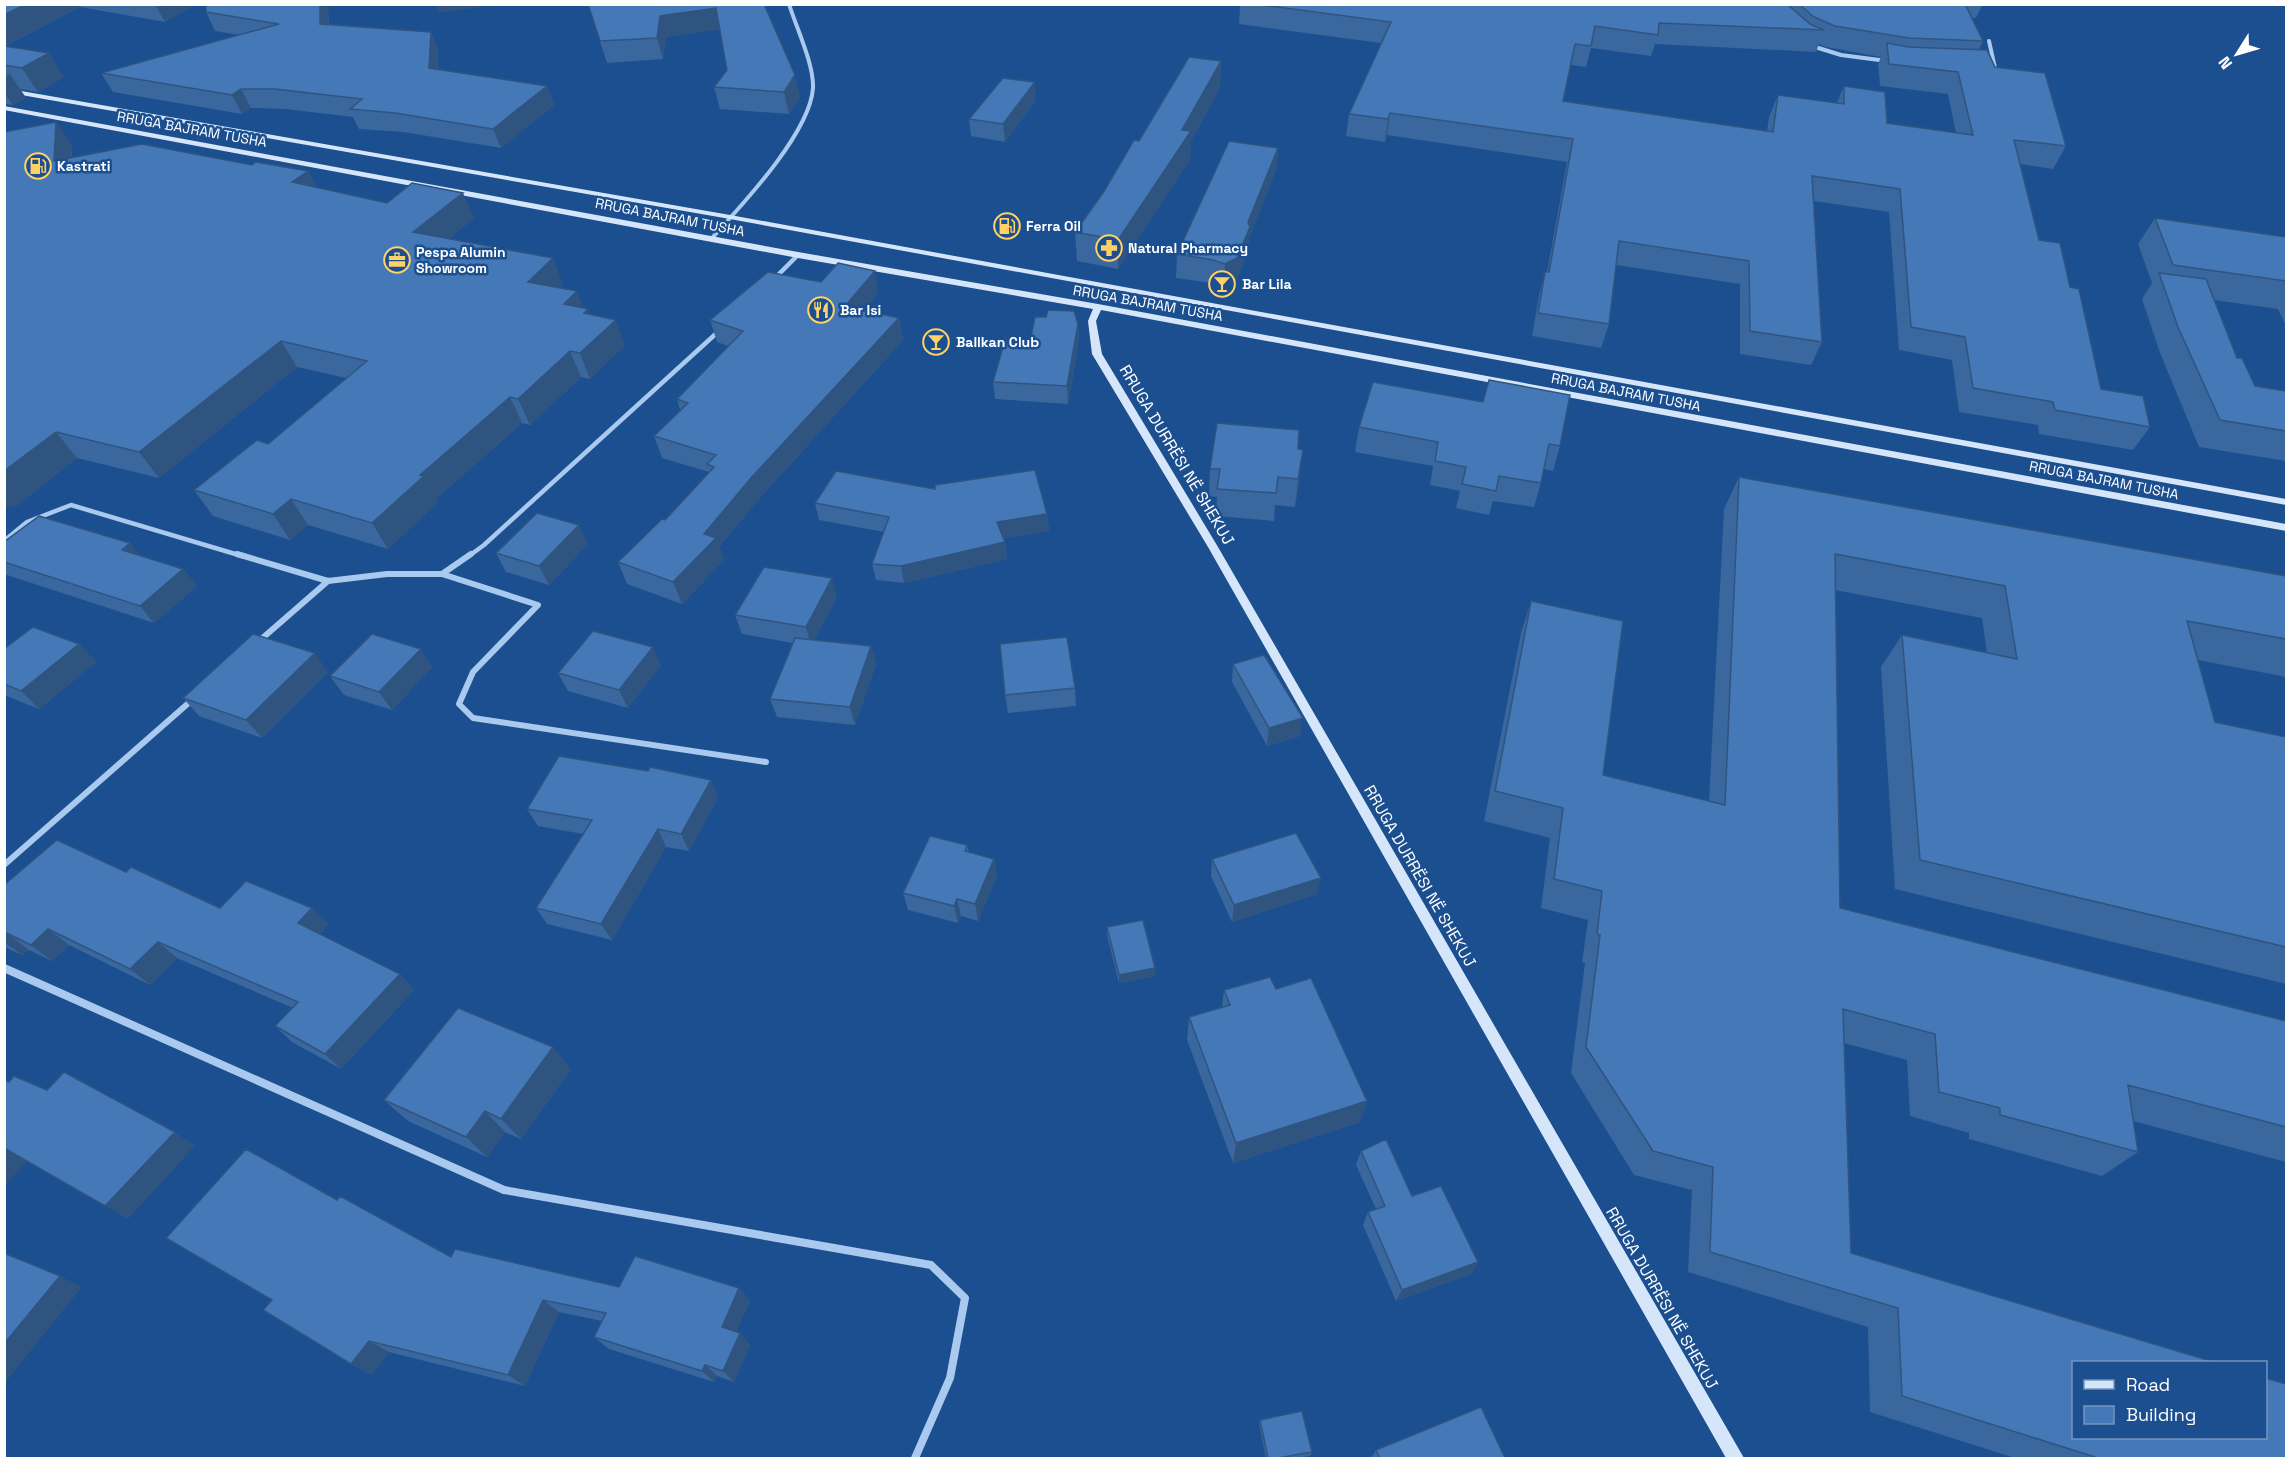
<svg xmlns="http://www.w3.org/2000/svg" width="2291" height="1463" font-family="'Space Grotesk',sans-serif">
	<rect width="100%" height="100%" fill="#1b4f8f"/>
	<g fill="none" stroke-linecap="round" stroke-linejoin="round">
		<!-- street-far3 -->
		<path stroke="#a9c9ee" stroke-width="4" d="M1989,41L1995,68H1990
			M1812,46L1841,55L1887,61
			M712,238C742,205 810,133 813,88C814,64 796,27 789,4"/>
		<!-- street-far2 -->
		<path stroke="#a9c9ee" stroke-width="4.5" d="M773,280L798,255
			M4,541L27,522L71,505L242,556
			M469,556L484,545L720,330"/>
		<!-- street-far1 -->
		<path stroke="#a9c9ee" stroke-width="6" d="M237,554L328,581L387,574H442L538,605L473,672L459,704L473,718L766,762
			M442,574L471,554
			M258,642L328,581
			M4,865L192,700"/>
		<!-- street -->
		<path stroke="#a9c9ee" stroke-width="8" d="M4,968L504,1190L931,1265L965,1298L950,1378L915,1458"/>
		<!-- secondary -->
		<path fill="#d6e6fa" fill-rule="evenodd" d="M4,88L730,215L2286,499V505L730,219L4,92Z
			M4,106L798,252L1098,304L2286,524V531L1101,310L1096,321L1102,354L1218,547L1744,1458H1726L1208,547L1092,354L1088,321L1093,309L798,258L4,110Z"/>
	</g>
	<!-- wall -->
	<path fill="#3a679d" fill-rule="evenodd" d="M4,4H196L165,22L80,7L5,46L64,77L38,92L20,89L26,98L13,105L4,104Z
		M588,4H764L800,97L789,114L720,109L714,87L727,70L720,29L666,37L663,59L607,63Z
		M1240,4H1983L1976,18H1971L1983,41L1979,49L2066,146L2053,169L2020,164L2039,240L2070,287L2101,389L2150,427L2133,450L2039,434L2038,425L1959,412L1952,360L1899,350L1889,212L1814,201L1822,342L1811,365L1740,354V284L1616,265L1609,324L1601,348L1532,336L1539,295L1545,272H1547L1567,162L1387,135L1385,142L1346,136L1349,114L1381,43L1239,24ZM1655,44L1816,52L1819,44L1826,47L1881,57L1878,64L1880,86L1948,94L1956,133L1887,123L1844,86L1837,103L1778,95L1769,117L1767,131L1563,101L1571,65L1586,67L1591,48L1651,56Z
		M328,8L329,24L431,32L438,51V70L547,86L554,105L501,148L403,132L359,129L353,117L285,109L251,108L242,114L113,92L101,73L240,35L215,31L206,12Z
		M1221,61L1220,88L1191,141L1190,159L1118,269L1077,261L1075,232L1139,141Z
		M1036,100L1005,142L971,136L969,119Z
		M56,122L72,146V158L252,165L308,171L317,188L387,203L474,218L448,239L563,284L559,288L584,308L625,345L590,379L581,377L530,425L522,423L436,499L438,502L388,549L308,525L290,540L213,516L194,490L268,444L346,378L297,367L159,478L77,458L16,506Z
		M1278,148L1276,170L1249,238L1248,250L1236,282L1224,288L1212,283L1176,278L1177,254Z
		M2155,218L2286,237V326L2278,309L2214,300L2237,358L2255,386L2286,391V461L2199,447L2160,353L2142,299L2152,283L2138,244Z
		M821,282L878,292L864,310L899,318L903,340L758,500L719,547L724,560L682,604L627,584L618,562L665,520L709,472L662,458L654,436L680,410L677,399L728,346L717,342L710,320Z
		M1078,324L1079,341L1068,404L995,399L993,382L1030,342Z
		M1483,402L1560,446L1553,471L1544,469L1541,483L1534,507L1493,501L1489,515L1456,508L1460,491L1430,485L1433,466L1355,452L1359,427Z
		M1298,449L1300,478L1295,507L1275,505L1274,521L1216,516L1217,497L1209,496L1210,469Z
		M1739,477L2286,576V677L2198,660L2215,722L2286,737V984L1895,889L1881,667L1902,635L1987,653L1982,618L1835,590L1840,908L2286,1021V1162L2133,1121L2138,1152L2102,1176L1969,1139V1133L1910,1116L1907,1060L1844,1043L1851,1253L2286,1458H2015L1870,1412L1868,1327L1688,1272L1692,1190L1634,1175L1571,1073L1585,963L1582,962L1588,920L1541,908L1550,838L1484,821L1521,633L1531,601L1603,775L1709,801L1724,509Z
		M815,503L1047,514L1049,531L1003,538L1005,542L1007,559L904,583L876,580L872,564L884,532L819,520Z
		M4,542L141,556L183,569L197,586L154,623L4,574Z
		M588,544L549,585L506,572L496,553Z
		M837,597L814,640L871,646L876,664L855,725L777,717L770,699L793,643L742,634L735,615Z
		M79,644L96,662L39,709L4,695V649Z
		M1233,664L1300,736L1267,746L1232,682Z
		M661,665L628,708L568,691L558,673Z
		M432,667L392,710L344,695L330,676Z
		M328,672L262,738L199,716L183,698Z
		M1075,688L1076,706L1008,713L1005,695Z
		M648,771L711,780L718,798L689,851L666,847L612,940L547,924L536,908L583,834L538,826L527,809Z
		M967,845L969,852L994,859L997,876L978,921L961,916L958,923L908,910L903,893Z
		M1212,859L1317,894L1232,922L1211,876Z
		M126,872L220,908L328,924L320,934L400,974L414,990L341,1069L292,1042L275,1026L293,1008L177,958L150,985L69,945L52,961L29,950L22,955L4,947V885Z
		M1107,927L1155,968V976L1119,983L1107,935Z
		M1276,989L1367,1101L1360,1122L1233,1163L1187,1040L1189,1017L1222,1007L1224,990Z
		M571,1069L521,1139L505,1132L487,1157L408,1121L384,1100Z
		M1361,1151L1412,1196L1478,1262L1471,1274L1396,1301L1363,1225L1368,1212L1376,1209L1356,1165Z
		M337,1200L451,1257L619,1287L739,1288L750,1301L736,1332L750,1345L734,1382L717,1376L714,1382L609,1349L594,1337L602,1321L559,1312L525,1386L389,1352L372,1375L351,1364L272,1300Z
		M1260,1420L1312,1452L1310,1456L1297,1458H1266L1259,1424Z
		M1376,1450L1505,1458H1371Z"/>
	<!-- shaded-wall -->
	<path fill="#305480" d="M26,4H79L80,7L4,46V15Z
		M155,4H196L165,22Z
		M320,4H326L328,8L329,43L320,24Z
		M436,4H502L439,13Z
		M716,8L722,29L666,37L663,59L657,38L660,16Z
		M431,32L438,51L437,87L429,68Z
		M49,53L64,77L38,92L22,68Z
		M1221,61L1220,88L1191,141L1190,159L1118,269V240L1182,130Z
		M10,74L26,98L13,105L4,93V77Z
		M795,75L800,97L789,114L784,92Z
		M1035,82L1036,100L1005,142L1003,124Z
		M547,86L554,105L501,148L493,129Z
		M241,89L251,108L242,114L232,95Z
		M1390,113L1387,135L1385,142L1388,119Z
		M56,122L72,146L70,186L54,161Z
		M1278,148L1276,170L1249,238L1248,250L1236,282L1224,288L1225,264L1248,222Z
		M308,171L321,195L292,182Z
		M463,193L474,218L425,257L413,232Z
		M553,258L563,284L538,307L528,282Z
		M875,271L878,292L849,328L845,306Z
		M577,291L585,312L588,309L598,335L564,304Z
		M899,318L903,340L758,500L719,547L724,560L682,604L673,582L704,534L751,478Z
		M616,320L625,345L590,379L580,353Z
		M1078,324L1079,341L1068,404L1067,386Z
		M281,341L297,367L159,478L139,452Z
		M570,351L581,377L530,425L518,399Z
		M510,397L522,423L436,499L438,502L388,549L372,523L420,475Z
		M56,432L77,458L16,506L4,508V471Z
		M1303,450L1300,478L1295,507L1298,479Z
		M291,499L308,525L290,540L273,514Z
		M1047,514L1049,531L999,539L997,522Z
		M579,525L588,544L549,585L539,566Z
		M1005,542L1007,559L904,583L901,566Z
		M130,543L144,560L122,550Z
		M183,569L197,586L154,623L140,606Z
		M832,578L837,597L811,646L806,627Z
		M79,644L96,662L39,709L21,691Z
		M871,646L876,664L855,725L850,707Z
		M653,647L661,665L628,708L619,690Z
		M421,649L432,667L392,710L379,692Z
		M315,653L328,672L262,738L246,720Z
		M1303,718L1300,736L1267,746L1269,728Z
		M711,780L718,798L689,851L681,834Z
		M658,829L666,847L612,940L601,924Z
		M994,859L997,876L978,921L975,904Z
		M1321,878L1317,894L1232,922L1234,905Z
		M957,899L961,916L958,923L954,906Z
		M312,908L328,924L315,939L298,923Z
		M48,929L69,945L52,961L31,945Z
		M7,933L29,950L22,955L4,942V935Z
		M158,942L177,958L150,985L130,969Z
		M1155,968V976L1119,983V975Z
		M400,974L414,990L341,1069L325,1054Z
		M553,1047L571,1069L521,1139L501,1119Z
		M1367,1101L1360,1122L1233,1163L1236,1143Z
		M485,1111L505,1132L487,1157L466,1137Z
		M175,1132L195,1146L128,1219L105,1206Z
		M4,1148L28,1161L4,1186Z
		M1478,1262L1471,1274L1396,1301L1402,1290Z
		M60,1276L82,1287L4,1384V1344Z
		M739,1288L750,1301L733,1339L722,1327Z
		M543,1300L559,1312L525,1386L508,1375Z
		M740,1333L750,1345L734,1382L723,1371Z
		M369,1341L389,1352L372,1375L351,1364Z
		M705,1365L717,1376L714,1382L702,1371Z"/>
	<!-- building -->
	<path fill="#4478b7" stroke="#305480" stroke-width="1.5" d="M4,4H26L4,15Z
		M320,4V24L431,32L429,68L547,86L493,129L395,113L350,109L362,99L275,89H241L232,95L101,73L279,24L206,12V5Z
		M588,4H764L795,75L784,92L714,87L727,70L716,8L660,16L657,38L600,41Z
		M1255,4H1787L1810,24L1824,30L1659,23L1658,35L1595,26L1591,46L1575,44L1563,101L1773,132L1778,95L1844,104V86L1885,92L1887,123L1973,135L1958,72L1889,64L1887,43L1908,47L1987,50L1995,67L2045,73L2066,146L2014,140L2039,240L2060,243L2070,287L2079,289L2101,389L2143,396L2150,427L2055,410L2053,402L1973,388L1965,337L1911,327L1900,189L1812,176L1822,342L1750,331L1749,261L1619,241L1609,324L1538,313L1545,272H1549L1573,139L1390,113L1388,119L1349,114L1391,22Z
		M1799,4H1965L1983,41L1909,38L1835,26L1814,17Z
		M4,46L49,53L22,68L4,65Z
		M1189,57L1221,61L1182,130L1191,131L1118,240L1075,232L1103,193L1134,140L1139,141Z
		M1003,78L1035,82L1003,124L969,119Z
		M56,122L54,161L142,144L252,165L256,162L308,171L292,182L387,203L412,183L463,193L413,232L553,258L528,282L577,291L564,304L588,309L584,313L616,320L580,353L570,351L518,399L510,397L420,475L424,476L372,523L291,499L273,514L194,490L257,440L268,444L367,361L281,341L139,452L56,432L4,471V132Z
		M1229,141L1278,148L1248,222L1250,227L1237,258L1225,264L1213,260L1177,254Z
		M2155,218L2286,237V281L2173,265Z
		M838,263L875,271L845,306L899,318L751,478L704,534L716,538L673,582L618,562L662,519L665,520L714,467L707,464L716,455L654,436L688,403L677,399L743,331L710,320L768,272L821,282Z
		M2159,273L2206,279L2237,358H2242L2255,386L2286,391V431L2220,420L2178,327Z
		M1048,310L1074,311L1078,324L1067,386L993,382L1005,340L1030,342L1035,317H1046Z
		M1489,380L1570,395L1560,446L1549,444L1541,483L1499,476L1496,491L1462,484L1466,467L1435,461L1438,442L1359,427L1373,382L1483,402Z
		M1217,423L1299,430L1298,449L1303,450L1298,479L1278,477L1276,493L1217,489L1220,469H1210Z
		M1035,470L1047,514L997,522L1005,542L901,566L872,564L889,517L815,503L836,471L935,489V485Z
		M1739,477L2286,576V639L2187,621L2215,722L2286,737V947L1920,860L1902,635L2017,659L2005,586L1835,554L1840,908L2286,1021V1127L2128,1085L2138,1152L2000,1115V1108L1939,1092L1935,1034L1843,1009L1851,1253L2214,1362H2073V1437H2265V1378L2286,1384V1458H2098L1902,1396L1898,1308L1710,1252L1713,1167L1653,1151L1586,1047L1600,935L1597,934L1602,891L1554,879L1563,808L1495,791L1531,601L1623,621L1603,775L1725,805Z
		M537,513L579,525L539,566L496,553Z
		M39,516L130,543L122,550L183,569L140,606L4,562V542Z
		M764,567L832,578L806,627L735,615Z
		M33,627L79,644L21,691L4,684V649Z
		M593,631L653,647L619,690L558,673Z
		M253,634L315,653L246,720L183,698Z
		M372,634L421,649L379,692L330,676Z
		M1067,637L1075,688L1005,695L1000,644Z
		M795,638L871,646L850,707L770,699Z
		M1264,655L1303,718L1269,728L1233,664Z
		M559,756L648,771L650,767L711,780L681,834L658,829L601,924L536,908L592,820L527,809Z
		M1296,833L1321,878L1234,905L1212,859Z
		M930,836L967,845L965,851L994,859L975,904L957,899L954,906L903,893Z
		M57,840L126,872L131,867L220,908L246,881L312,908L298,923L400,974L325,1054L275,1026L298,1002L158,942L130,969L48,929L31,945L7,933L4,935V885Z
		M1143,920L1155,968L1119,975L1107,927Z
		M1270,977L1276,989L1311,978L1367,1101L1236,1143L1189,1017L1230,1005L1224,990Z
		M458,1008L553,1047L501,1119L485,1111L466,1137L384,1100Z
		M64,1072L175,1132L105,1206L4,1148V1080L9,1082L14,1076L47,1090Z
		M1386,1139L1412,1196L1441,1186L1478,1262L1402,1290L1368,1212L1385,1206L1361,1151Z
		M246,1149L337,1200L340,1196L451,1257L455,1249L619,1287L635,1256L739,1288L722,1327L740,1333L723,1371L705,1365L702,1371L594,1337L606,1313L543,1300L508,1375L369,1341L351,1364L263,1310L272,1300L166,1238Z
		M4,1253L60,1276L4,1344Z
		M1481,1407L1505,1458H1380L1376,1450Z
		M1302,1411L1312,1452L1278,1458H1268L1260,1420Z"/>
	<!-- icons -->
	<defs>
		<g id="fuel-ring" transform="scale(1.35)"><circle r="9.5" fill="#1b4f8f" stroke="#ffd166" stroke-width="1.5"/><path d="M-5.5-6h7V0h2V4h1.3V-2.5L3-4.5l.8-.8L6-3V5H2.5V1h-1V6h-7ZM-4.2-4.7v3.2H.2V-4.7Z" fill="#ffd166"/></g>
		<g id="pharmacy-ring" transform="scale(1.35)"><circle r="9.5" fill="#1b4f8f" stroke="#ffd166" stroke-width="1.5"/><path d="M-2-6h4v4h4v4h-4v4h-4v-4h-4v-4h4Z" fill="#ffd166"/></g>
		<g id="office-ring" transform="scale(1.35)"><circle r="9.5" fill="#1b4f8f" stroke="#ffd166" stroke-width="1.5"/><path d="M-6-3h4V-5.5h4V-3h4V5H-6ZM-1-4.5V-3h2v-1.5ZM-6 0V1H6V0Z" fill="#ffd166"/></g>
		<g id="bar-ring" transform="scale(1.35)"><circle r="9.5" fill="#1b4f8f" stroke="#ffd166" stroke-width="1.5"/><path d="M-6-5H6L.8 .8V4.5H3.5V6h-7V4.5H-.8V.8Z" fill="#ffd166"/></g>
		<g id="restaurant-ring" transform="scale(1.35)"><circle r="9.5" fill="#1b4f8f" stroke="#ffd166" stroke-width="1.5"/><path d="M-5-6h1v4h1v-4h1v4h1v-4h1v5L-1.5 .5V6h-2V.5L-5-1ZM5-6V6H3V1.5H1.5Q1.5-4 5-6Z" fill="#ffd166"/></g>
	</defs>
	<g fill-rule="evenodd">
		<use href="#fuel-ring" x="38" y="166"/>
		<use href="#fuel-ring" x="1007" y="226"/>
		<use href="#pharmacy-ring" x="1109" y="248"/>
		<use href="#office-ring" x="397" y="260"/>
		<use href="#bar-ring" x="1222" y="284"/>
		<use href="#restaurant-ring" x="821" y="310"/>
		<use href="#bar-ring" x="936" y="342"/>
	</g>
	<g text-anchor="middle" dominant-baseline="central" stroke-width="5" stroke-linejoin="round" paint-order="stroke">
		<!-- far-street labels -->
		<g font-size="14" fill="#fff" stroke="#1b4f8f">
			<text transform="translate(192 129) rotate(10)">RRUGA BAJRAM TUSHA</text>
			<text transform="translate(670 217) rotate(11)">RRUGA BAJRAM TUSHA</text>
			<text transform="translate(1148 303) rotate(10)">RRUGA BAJRAM TUSHA</text>
			<text transform="translate(1626 392) rotate(11)">RRUGA BAJRAM TUSHA</text>
			<text transform="translate(2104 480) rotate(11)">RRUGA BAJRAM TUSHA</text>
		</g>
		<!-- far-poi labels -->
		<g font-size="14" font-weight="bold" fill="#fff" stroke="#1b4f8f" text-anchor="start">
			<text x="57" y="166">Kastrati</text>
			<text x="1026" y="226">Ferra Oil</text>
			<text x="1128" y="248">Natural Pharmacy</text>
			<text x="416" y="252">Pespa Alumin<tspan x="416" dy="16">Showroom</tspan></text>
			<text x="1242" y="284">Bar Lila</text>
			<text x="840" y="310">Bar Isi</text>
			<text x="956" y="342">Ballkan Club</text>
		</g>
		<!-- street labels -->
		<g font-size="16" fill="#fff" stroke="#1b4f8f">
			<text transform="translate(1177 455) rotate(59)">RRUGA DURRËSI NË SHEKUJ</text>
			<text transform="translate(1420 876) rotate(60)">RRUGA DURRËSI NË SHEKUJ</text>
			<text transform="translate(1662 1298) rotate(60)">RRUGA DURRËSI NË SHEKUJ</text>
		</g>
	</g>
	<!-- border -->
	<rect width="2291" height="1463" fill="none" stroke="#ffffff" stroke-width="12"/>
	<!-- legend -->
	<rect x="2072" y="1361" width="195" height="78" fill="#1b4f8f" stroke="#7695bc" stroke-width="1.5"/>
	<rect x="2084" y="1380" width="30" height="9" fill="#d6e6fa" stroke="#7695bc" stroke-width="1.5"/>
	<text x="2126" y="1391" font-size="18" fill="#ffffff">Road</text>
	<rect x="2084" y="1406" width="30" height="18" fill="#4478b7" stroke="#7695bc" stroke-width="1.5"/>
	<text x="2126" y="1421" font-size="18" fill="#ffffff">Building</text>
	<!-- north arrow -->
	<g transform="translate(2237 54) rotate(233)" stroke="#1b4f8f" stroke-width="4.5" paint-order="stroke">
	<path d="M0-4.5L10 22L0 15L-10 22Z" fill="#ffffff"/>
	<text y="-9" font-size="16" font-weight="bold" text-anchor="middle" fill="#ffffff">N</text>
	</g>
</svg>
